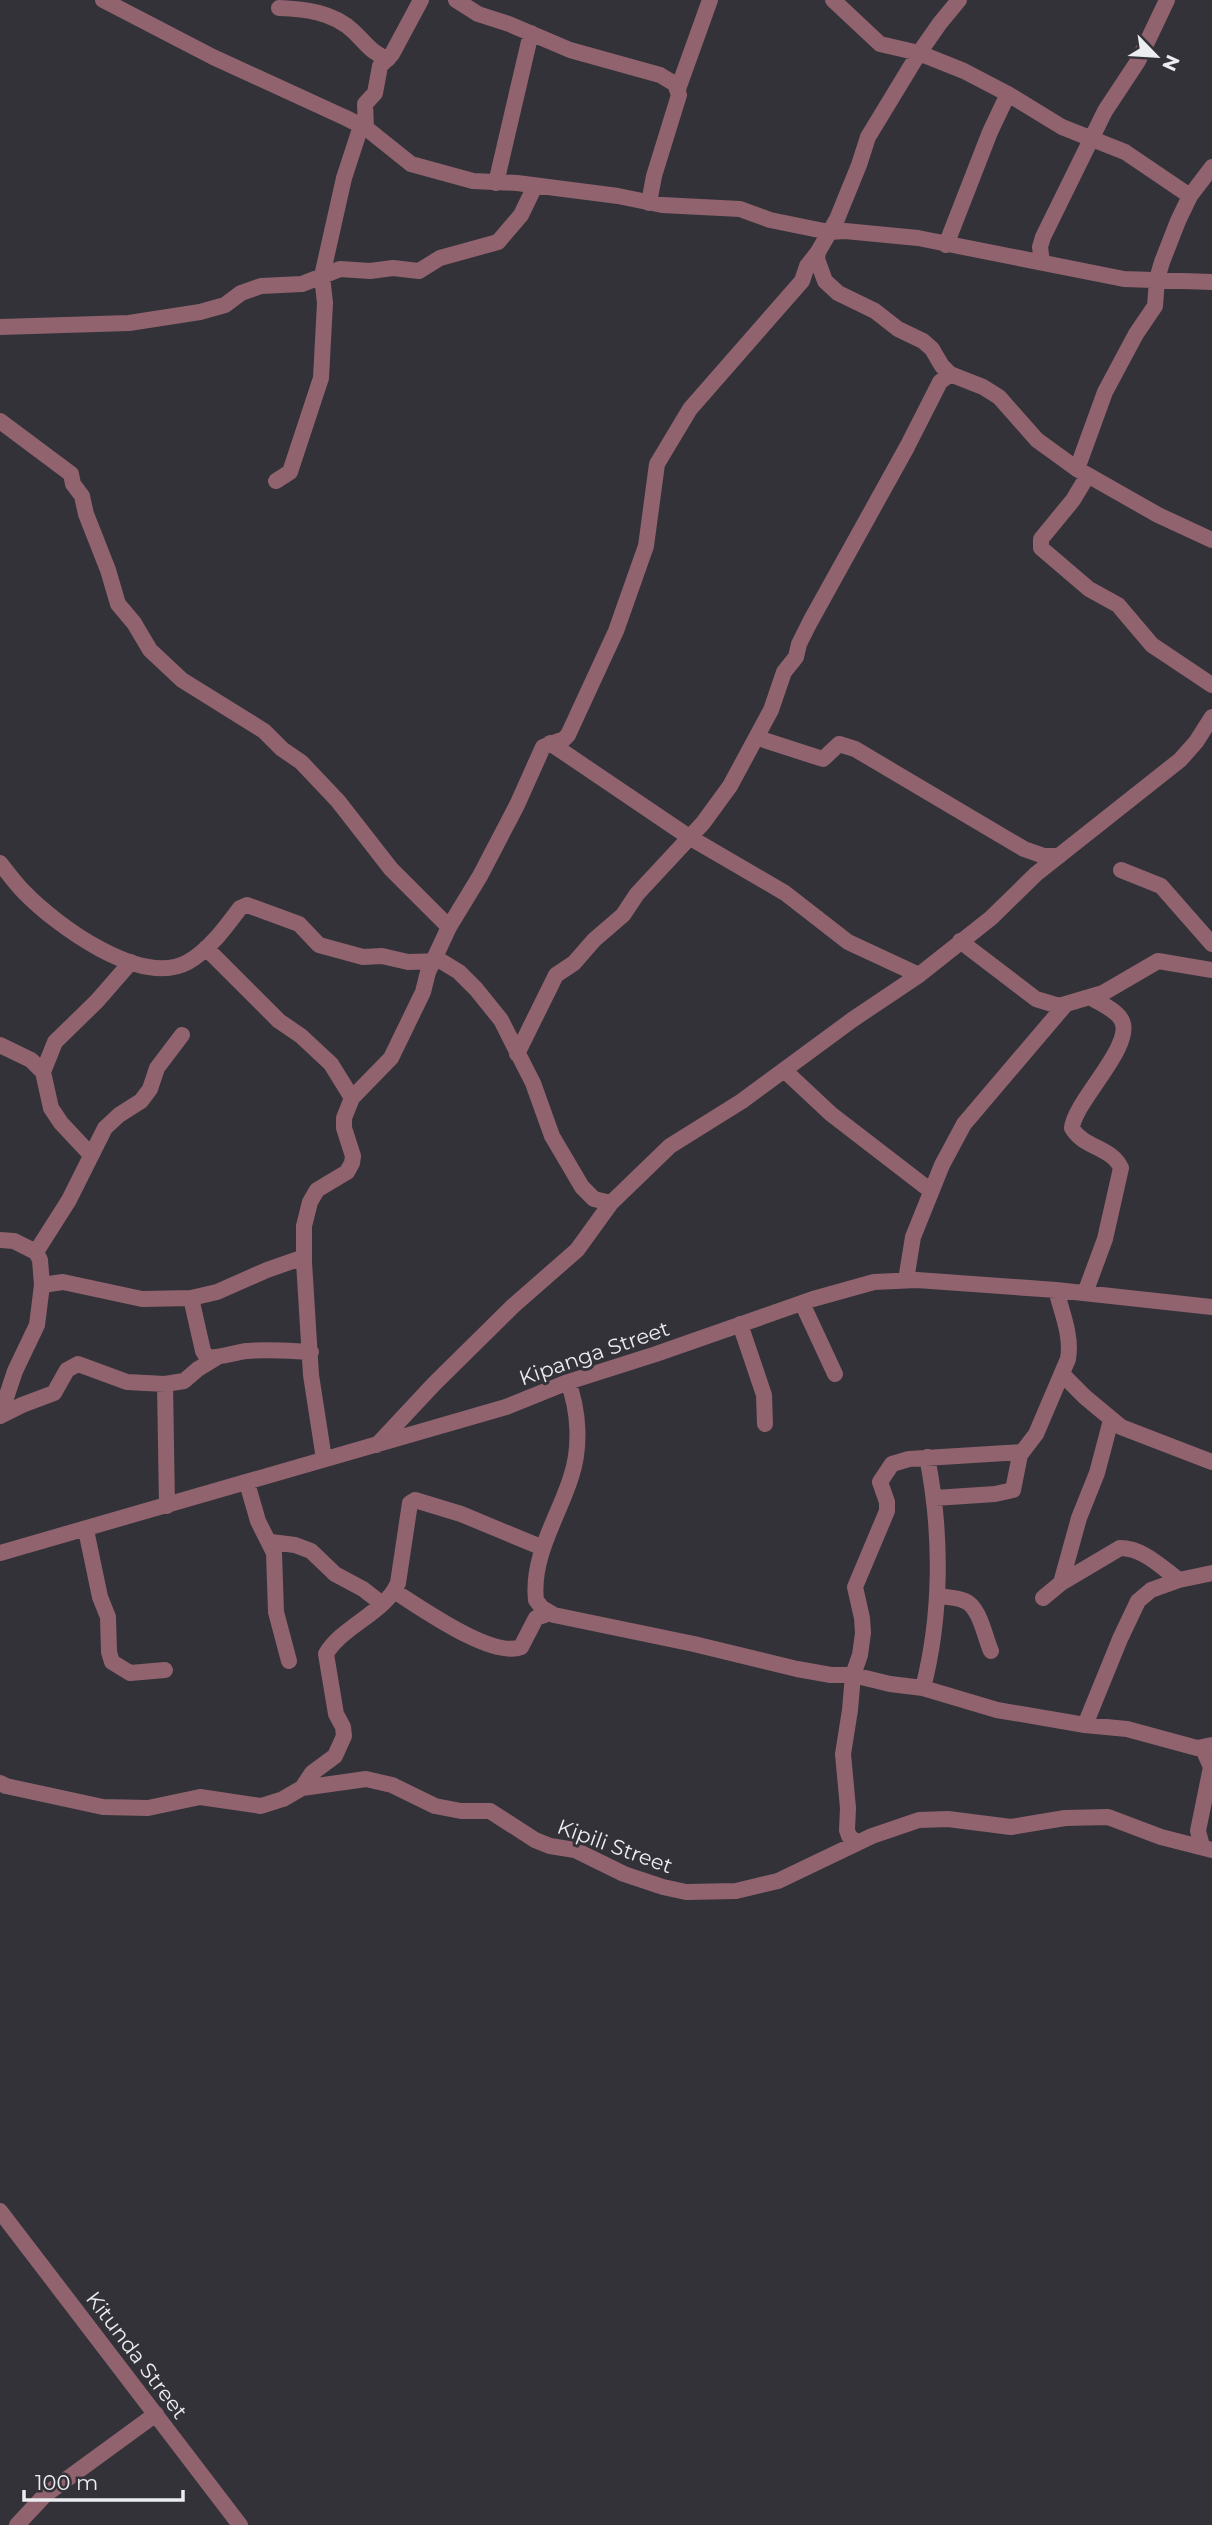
<svg xmlns="http://www.w3.org/2000/svg" width="1212" height="2525" font-family="Montserrat,sans-serif">
	<rect width="100%" height="100%" fill="#323238"/>
	<g fill="none" stroke-linecap="round" stroke-linejoin="round">
		<!-- minor -->
		<path stroke="#90636f" stroke-width="16" d="M103,0L213,57L346,118L366,128L411,164L473,181L517,183L618,196L662,205L740,209L770,220L829,232L845,231L918,238L1124,279L1212,282
			M456,0L478,14L509,24L570,50L660,75L675,84L679,95L654,176L649,203
			M833,0L880,44L919,53L964,71L1008,94L1062,127L1125,152L1190,196
			M959,0L940,23L919,53L868,137L859,165L837,219L818,252L817,259L825,281L838,293L875,311L898,329L923,341L932,349L942,366L950,374L983,387L999,397L1037,440L1077,469L1158,515L1212,540
			M279,8C305,9 333,12 353,31C366,43 371,53 388,59
			M678,89L710,0
			M366,128L365,104L375,93L380,66L392,54L421,0
			M496,183L531,33
			M946,245L990,132L1008,94
			M1042,262L1040,247L1043,237L1105,111L1138,61L1167,0
			M0,327L129,323L200,312L225,305L241,293L261,286L302,284L340,269L370,271L393,268L419,271L440,258L498,242L521,215L535,186
			M0,421L71,474L73,484L82,496L86,514L108,570L118,604L134,623L150,650L182,680L264,731L282,749L301,762L338,801L391,869L449,927
			M1077,469L1105,392L1136,334L1155,306L1157,279L1162,262L1178,221L1190,196L1212,167
			M1088,475L1073,500L1041,539V548L1089,589L1118,605L1152,645L1212,685
			M276,481L290,472L321,378L325,303L322,276L344,178L361,126
			M758,738L823,759L839,744L855,749L1024,849L1044,856H1059
			M550,743L689,837L785,893L848,942L919,975
			M0,863C8,873 15,883 24,892C56,925 141,988 188,962C209,950 226,927 240,908L247,905L299,924L319,945L363,957L382,956L408,962L441,961L459,972L476,989L501,1020L533,1083L552,1136L582,1187L594,1199L611,1203
			M1121,870L1161,886L1212,944
			M960,941L1036,999L1059,1006L1103,993L1158,961L1212,970
			M206,948L279,1021L301,1036L331,1064L352,1098
			M0,1045L31,1060L43,1072L51,1108L61,1123L91,1155
			M517,1054L556,975L574,963L594,940L623,915L637,894L703,823L730,786L771,710L784,672L796,657L799,644L810,622L907,447L940,382L950,374
			M784,1070L831,1114L931,1191
			M43,1072L55,1042L97,1001L131,962
			M0,1240L14,1241L36,1252L40,1260L42,1285L37,1325L15,1371L0,1416
			M36,1252L69,1200L105,1128L119,1115L141,1101L150,1089L157,1068L182,1035
			M906,1280L913,1237L942,1165L964,1124L1066,1004
			M42,1285L63,1282L142,1299L191,1298L217,1292L267,1270L304,1257
			M1085,1293L1105,1239L1121,1168C1112,1147 1083,1148 1072,1128C1074,1102 1134,1046 1122,1021C1117,1010 1101,1004 1092,998
			M191,1298L203,1351L207,1357C215,1359 236,1352 247,1351C268,1349 289,1351 311,1352
			M802,1303L835,1374
			M740,1324L764,1395L765,1424
			M1062,1374L1085,1397L1121,1427L1212,1462
			M568,1382C579,1411 581,1447 571,1477C559,1516 531,1556 536,1600L542,1608L554,1615L694,1644L797,1669L831,1675H853L890,1684L923,1688L997,1710L1085,1725L1127,1729L1197,1748L1212,1745
			M165,1384L167,1506
			M0,1416L22,1405L54,1393L67,1370L78,1364L127,1382L165,1384L184,1381L198,1369L216,1358
			M377,1445L434,1384L513,1306L577,1250L611,1203L670,1146L742,1101L852,1020L919,975L991,918L1036,874L1180,760L1196,742L1212,717
			M324,1459L311,1375L304,1262V1226L310,1202L317,1190L347,1172L352,1163L353,1156L344,1128V1118L352,1098L391,1058L423,992L428,972L449,927L480,876L517,805L543,747L564,739L568,735L616,631L646,546L657,464L690,409L802,281L807,266L818,252
			M247,1483L258,1521L274,1553L276,1612L289,1661
			M935,1498L995,1494L1013,1490L1020,1455L1036,1434L1068,1359C1072,1336 1062,1313 1056,1290
			M86,1530L100,1597L108,1617L109,1652L112,1662L130,1673L165,1670
			M271,1542L295,1545L311,1551L335,1574L363,1589L381,1603
			M0,1553L506,1407L568,1382L656,1354L813,1299L874,1282L917,1280L1056,1290L1212,1307
			M1061,1583L1079,1518L1097,1473L1111,1420
			M394,1591C420,1607 492,1659 521,1647L536,1618L550,1613
			M937,1596C945,1597 957,1597 965,1601C980,1607 985,1638 991,1651
			M1043,1598L1061,1583L1120,1548C1143,1548 1161,1567 1179,1580
			M923,1688C942,1614 942,1532 927,1457
			M1085,1725L1120,1639L1138,1601L1151,1590L1179,1580L1212,1573
			M0,1783L6,1786L103,1807L148,1808L200,1797L261,1806L283,1799L302,1788L366,1779L392,1785L435,1806L461,1811H490L535,1840L550,1846L575,1850L624,1874L663,1887L686,1892L736,1891L778,1881L872,1836L919,1820L948,1819L1011,1827L1065,1818L1108,1817L1161,1837L1212,1850
			M302,1788L312,1773L335,1756L344,1736L343,1727L336,1714L326,1654C341,1627 386,1612 398,1583L410,1503L415,1500L461,1514L543,1548
			M857,1843L849,1836L847,1830L848,1808L843,1754L850,1710L853,1675L860,1655L863,1633L862,1618L855,1587L887,1511V1502L880,1482L892,1464L909,1459L1022,1452
			M1202,1846L1198,1831L1211,1767L1203,1749
			M0,2211L240,2525
			M17,2525L45,2495L156,2414"/>
	</g>
	<g text-anchor="middle" dominant-baseline="central" stroke-width="6" stroke-linejoin="round" paint-order="stroke">
		<!-- street labels -->
		<g font-size="21" fill="#ecedf1" stroke="#323238">
			<text transform="translate(594 1353) rotate(-19)">Kipanga Street</text>
			<text transform="translate(615 1846) rotate(20)">Kipili Street</text>
			<text transform="translate(137 2355) rotate(53)">Kitunda Street</text>
		</g>
	</g>
	<!-- north arrow -->
	<g transform="translate(1156 56) rotate(115)" stroke="#323238" stroke-width="5" paint-order="stroke">
	<path d="M0-5L12 26L0 18L-12 26Z" fill="#ecedf1"/>
	<text y="-10" font-size="19" font-weight="bold" text-anchor="middle" fill="#ecedf1">N</text>
	</g>
	<!-- scale -->
	<path d="M24 2490v10h159v-10" fill="none" stroke="#ecedf1" stroke-width="3.5"/>
	<text x="35" y="2490" font-size="21" fill="#ecedf1" stroke="#323238" stroke-width="5" paint-order="stroke">100 m</text>
</svg>
